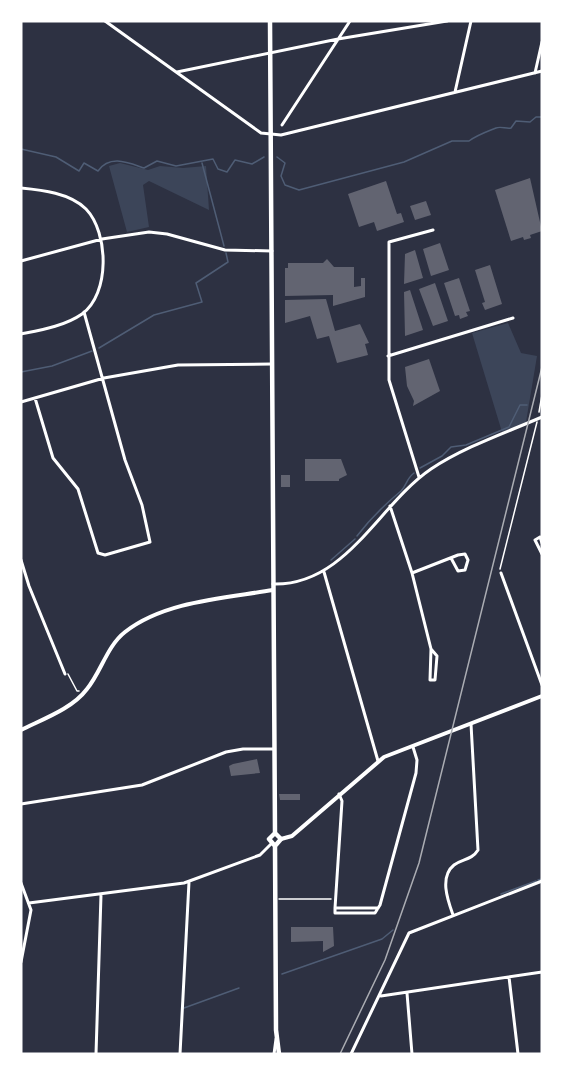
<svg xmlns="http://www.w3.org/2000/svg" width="563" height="1075" font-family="'PT Sans Narrow',sans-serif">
	<rect width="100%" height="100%" fill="#2d3142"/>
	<!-- green -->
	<path fill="#3c4559" d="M120,163L148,170L160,166L183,168L206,166L209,210L149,181L143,185L149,227L127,232L109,166Z
		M508,323L521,353L537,356L526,422L502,432L472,333Z"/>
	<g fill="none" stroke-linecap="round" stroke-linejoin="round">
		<!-- stream -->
		<path stroke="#4f5d75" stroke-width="1.5" d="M21,149L56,157L79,171L84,163L98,171C110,154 129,163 144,168L157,161L176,166L213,159L218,169L227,172L235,160L252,164L264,157
			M277,157L285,163L281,176L285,185L299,190L404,162L452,141H469C477,135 486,132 496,128C501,126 506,129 511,128L516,121L530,122L536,117H542
			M202,163L224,246
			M99,348L154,315L202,302L196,283L228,262L226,253
			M21,372L52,366L92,351
			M420,468L442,456L451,447L466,445L509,427L520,405H527
			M357,536C370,519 384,505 401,491C407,485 406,479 414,473
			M331,560L355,539
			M538,880L542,879
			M501,894L536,881
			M282,974L382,939L393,930
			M184,1008L239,988"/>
	</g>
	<!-- building -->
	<path fill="#626471" d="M530,178L542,231L530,235L531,238L524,240L523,237L511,241L495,190Z
		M386,181L397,214L401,213L404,222L377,231L374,222L359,227L348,194Z
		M426,201L431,215L415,220L410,206Z
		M440,243L449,270L431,276L423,249Z
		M415,250L423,278L404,284L405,254Z
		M327,259L334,267H354V287L361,286V278H365V297L333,306V295L285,296V268H288V263H323Z
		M490,265L502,304L485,310L482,303L485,302L475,270Z
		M459,278L470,311L466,312L468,316L460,319L459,315L455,316L444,283Z
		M435,283L448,321L433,326L419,289Z
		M410,290L423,330L405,336L404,292Z
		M326,299L335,331L360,324L369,343L365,344L368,355L337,363L329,336L317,339L310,316L285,323V300Z
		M429,359L440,391L413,406L414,401L407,386L405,367Z
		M305,459H341L347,475L339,479V481H305Z
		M281,475H290V487H281Z
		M257,759L260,773L231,776L229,766L233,764Z
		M279,794H300V800H280Z
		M291,927H333L334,946L323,952V941L291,942Z"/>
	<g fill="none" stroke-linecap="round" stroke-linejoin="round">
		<!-- path -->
		<path stroke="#fff" stroke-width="1.5" d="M539,412L542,395
			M500,569L537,422
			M68,674L77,691H79
			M279,899H331"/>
		<!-- minor -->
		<path stroke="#fff" stroke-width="3" d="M105,21L261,133L281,135L542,71
			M177,72L338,39L447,21
			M535,73L542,42
			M455,92L471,21
			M282,125L350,21
			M21,188C42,190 70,193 86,209C109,233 110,294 82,314C65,326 41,330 21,334
			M21,261L102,239L149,232L167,234L225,250L272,251
			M388,356L513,318
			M35,398L53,458L78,489L98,553L105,555L150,542L142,505L125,460L84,312
			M21,402L104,378L178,365L272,364
			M419,477L389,380V242L433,230
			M390,506L412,573L431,649L430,680H435L437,656L431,649
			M542,543L540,537L535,540L542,554
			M21,560L29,586L65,674
			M324,572L378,761
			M412,573L458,555L465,554L468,560L465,570L458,571L451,558
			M501,573L542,685
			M273,584C346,586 378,505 431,469C464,447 505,433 542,417
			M21,804L142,785L226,752L243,749H274
			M21,883L31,910L21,962
			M29,903L184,883L260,855L271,844
			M335,908V913H375L380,905L416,773L417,760L413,747
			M335,908L342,801L339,794
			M335,908H378
			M453,915C448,901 439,877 454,865C462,859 472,860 478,850L471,724
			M509,977L518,1054
			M407,993L412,1054
			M381,996L542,972
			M96,1054L101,895
			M180,1054L189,882
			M274,1054L276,1039
			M351,1054L409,933L542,881"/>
		<!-- tertiary -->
		<path stroke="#fff" stroke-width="4" d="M21,730C43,719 72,709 87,689C101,672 107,646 125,632C164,601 226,598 273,590
			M281,839L292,836L384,757L542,696"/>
		<!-- primary -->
		<path stroke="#fff" stroke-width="4.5" d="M270,21L275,833
			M275,833L281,839L275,846
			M275,833L269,839L275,846
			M275,846L276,1030L279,1054"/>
		<!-- rail -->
		<path stroke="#abadb3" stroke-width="1.5" d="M340,1054L385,960L419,863L542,367"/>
	</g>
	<!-- border -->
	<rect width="563" height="1075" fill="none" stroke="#ffffff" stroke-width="45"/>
</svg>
